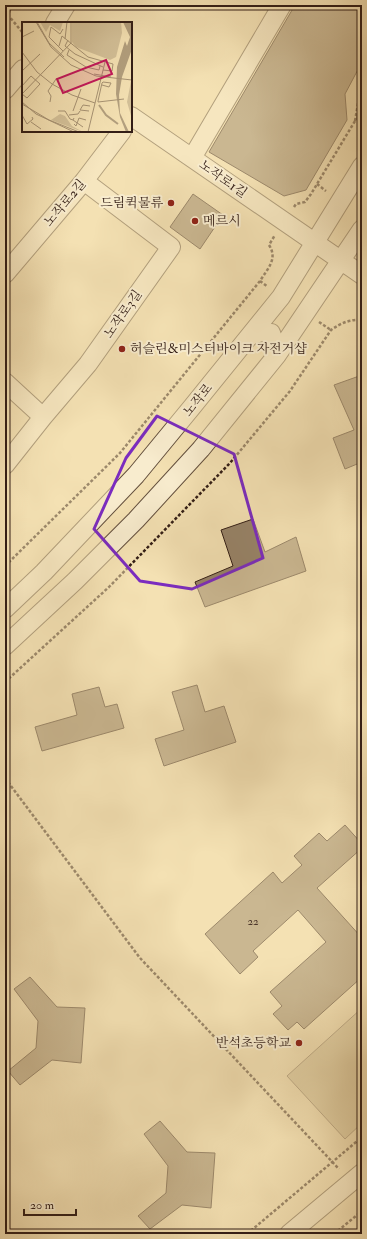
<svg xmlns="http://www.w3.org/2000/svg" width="367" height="1239" font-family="'IM FELL Double Pica','Noto Serif KR',serif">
	<rect width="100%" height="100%" fill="#f4e1b3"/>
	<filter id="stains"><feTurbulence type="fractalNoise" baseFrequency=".005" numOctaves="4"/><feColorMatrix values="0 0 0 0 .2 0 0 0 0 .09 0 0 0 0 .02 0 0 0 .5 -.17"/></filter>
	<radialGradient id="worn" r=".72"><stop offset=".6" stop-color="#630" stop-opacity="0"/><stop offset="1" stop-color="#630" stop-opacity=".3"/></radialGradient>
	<!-- pitch -->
	<path fill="#d3c098" stroke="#836f57" d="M362,1008V1123L345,1139L287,1076Z"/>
	<!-- building -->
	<path fill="#978368" stroke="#331e16" d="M295,5H362V62L345,94L347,120L306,190L284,196L209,152Z
		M193,194L223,215L200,249L170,227Z
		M362,375V462L345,469L333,438L354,430L334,385Z
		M253,519L265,552L296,537L306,571L205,607L195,582L233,566L221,530Z
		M197,685L205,712L224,706L236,742L164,766L155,739L184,730L172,692Z
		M99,687L105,707L117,704L124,728L42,751L35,727L77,715L72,694Z
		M345,825L362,844V848L317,888L362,938V977L304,1029L297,1022L288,1030L273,1014L282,1006L270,992L326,942L298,910L253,951L258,957L240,974L205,934L273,872L282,883L302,865L294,856L319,833L327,841Z
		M30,977L57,1007L85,1008L81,1063L52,1060L20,1085L8,1071L36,1048L38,1021L14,989Z
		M160,1121L187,1152L215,1153L211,1208L182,1205L150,1229L138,1216L166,1193L168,1166L144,1134Z"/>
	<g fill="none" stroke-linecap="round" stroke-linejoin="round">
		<!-- minor casing -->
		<g stroke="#634f3d" stroke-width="20">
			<path id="minor" d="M55,23L66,5
				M5,90L23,69
				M131,116L362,275
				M192,158L282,5
				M5,274L84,181L122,131
				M250,336L261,332L271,333L275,344L277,355
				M5,382L43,417
				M5,465L43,417L88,364L171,247L84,181
				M5,609L44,572L136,475L192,407L281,297L362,166
				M5,646L75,581L136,520L201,449L277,355L362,229
				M289,1234L362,1173"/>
		</g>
		<!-- path -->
		<path stroke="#331e16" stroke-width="2.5" stroke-dasharray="3 2" stroke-linecap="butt" d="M12,5L8,15L23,33
			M357,117L362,107
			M355,121L360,92L362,87
			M317,184L326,191
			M294,207L296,204L305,202L311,194L355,121L362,112
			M260,281L268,287
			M319,322L331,330
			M5,566L120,453L260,281C268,268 278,259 269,245L275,235
			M5,682L109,587L230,463L290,391L331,330C341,323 350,319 362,320
			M5,698C10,704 8,718 5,724
			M5,778L140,958L339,1169
			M247,1234L362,1137
			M334,1234L362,1211"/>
		<!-- minor -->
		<use href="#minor" stroke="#f8ecce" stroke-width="18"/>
	</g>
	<!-- marked area -->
	<path d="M0 0H367V1239H0ZM157,416L234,454L263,558L192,589L140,581L94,529L126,458Z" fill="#f4e1b3" fill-opacity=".55" fill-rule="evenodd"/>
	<path fill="none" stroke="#7b2cbf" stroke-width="3" stroke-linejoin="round" d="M157,416L234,454L263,558L192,589L140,581L94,529L126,458Z"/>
	<!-- markers -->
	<g fill="#8f2418" stroke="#f8ecce" stroke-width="1.5">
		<circle cx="171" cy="203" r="4"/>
		<circle cx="195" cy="221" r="4"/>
		<circle cx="122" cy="349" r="4"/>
		<circle cx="299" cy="1043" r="4"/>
	</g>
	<g text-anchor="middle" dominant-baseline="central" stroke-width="4" stroke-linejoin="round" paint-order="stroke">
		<!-- number labels -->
		<g font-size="11" fill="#4c372a">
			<text x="253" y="921">22</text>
		</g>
		<!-- street labels -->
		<g font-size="13" fill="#331e16" stroke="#f8ecce">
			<text transform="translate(223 179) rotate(35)">노작로1길</text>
			<text transform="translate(65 203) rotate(-50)">노작로2길</text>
			<text transform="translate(123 314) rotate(-55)">노작로3길</text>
			<text transform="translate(198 400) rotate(-51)">노작로</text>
		</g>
		<!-- poi labels -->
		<g font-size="13" fill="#331e16" stroke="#f8ecce" text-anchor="end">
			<text x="163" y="203">드림퀵물류</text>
			<text x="203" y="221" text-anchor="start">메르시</text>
			<text x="130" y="349" text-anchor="start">허슬린&amp;미스터바이크 자전거샵</text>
			<text x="291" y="1043">반석초등학교</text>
		</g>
	</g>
	<!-- overview -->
	<g transform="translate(22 22)">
		<rect width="110" height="110" fill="#f4e1b3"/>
		<path d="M38,92L43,94L50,104L61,110L29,98Z" fill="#d3c098"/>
		<path d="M18,0H41L38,9L28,3L24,10ZM50,0H99L100,11L94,35L88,38L54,25L50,20ZM109,59L110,60V97L105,80Z" fill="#d3c098"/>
		<path d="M101,0H108L110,3V27L100,55L97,73L98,91L107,110H104L98,95L94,72L95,45L103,19L105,24L108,15Z" fill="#b29f7e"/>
		<path fill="none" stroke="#b29f7e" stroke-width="2" d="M77,83L84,93L96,102"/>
		<path fill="none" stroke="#a79374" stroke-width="1" d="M14,0L29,25L49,43L74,54L110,58M15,0L27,21L42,35M41,7L38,12L29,5L27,15L41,29M0,15L12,9M43,17L45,0M46,18L43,24L53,32L81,45M37,24L40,14L66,35L91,42L90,49L81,48M47,28L45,33L64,45L77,48L78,44M0,30L15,50L30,62L50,73L73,81M0,49L18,32M72,52L89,55M80,63L87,65L89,61L81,60L80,61L76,79V80L102,77M0,64L9,54L18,62L5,76L0,72M0,72L49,21V0M0,80L14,92L52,110M28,80L29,74L26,69L34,57M0,82L27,98L57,110M36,89H43L48,97L51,98L52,96M51,89L59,67M67,89L58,88L61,83L68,84M0,93L5,102L11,97L10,95M47,93L56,92L58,89M51,98L61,105M9,100L19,107M52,102L54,104L57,96L64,98M66,110L83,40"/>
		<path fill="#c2185b" fill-opacity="0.15" stroke="#c2185b" stroke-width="2" d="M84,38L90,52L41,71L35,57Z"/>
		<rect width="110" height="110" fill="none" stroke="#331e16" stroke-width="2"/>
	</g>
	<!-- margin -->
	<rect width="367" height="1239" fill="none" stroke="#f4e1b3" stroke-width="20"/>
	<rect x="6" y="6" width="355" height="1227" fill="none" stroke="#331e16" stroke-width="2"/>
	<rect x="10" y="10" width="347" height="1219" fill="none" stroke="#331e16"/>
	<!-- scale -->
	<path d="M24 1209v6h52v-6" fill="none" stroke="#331e16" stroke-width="2"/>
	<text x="30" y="1209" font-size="12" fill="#331e16" stroke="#f8ecce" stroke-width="3" paint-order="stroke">20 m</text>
	<rect width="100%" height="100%" filter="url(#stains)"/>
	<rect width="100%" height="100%" fill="url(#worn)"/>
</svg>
